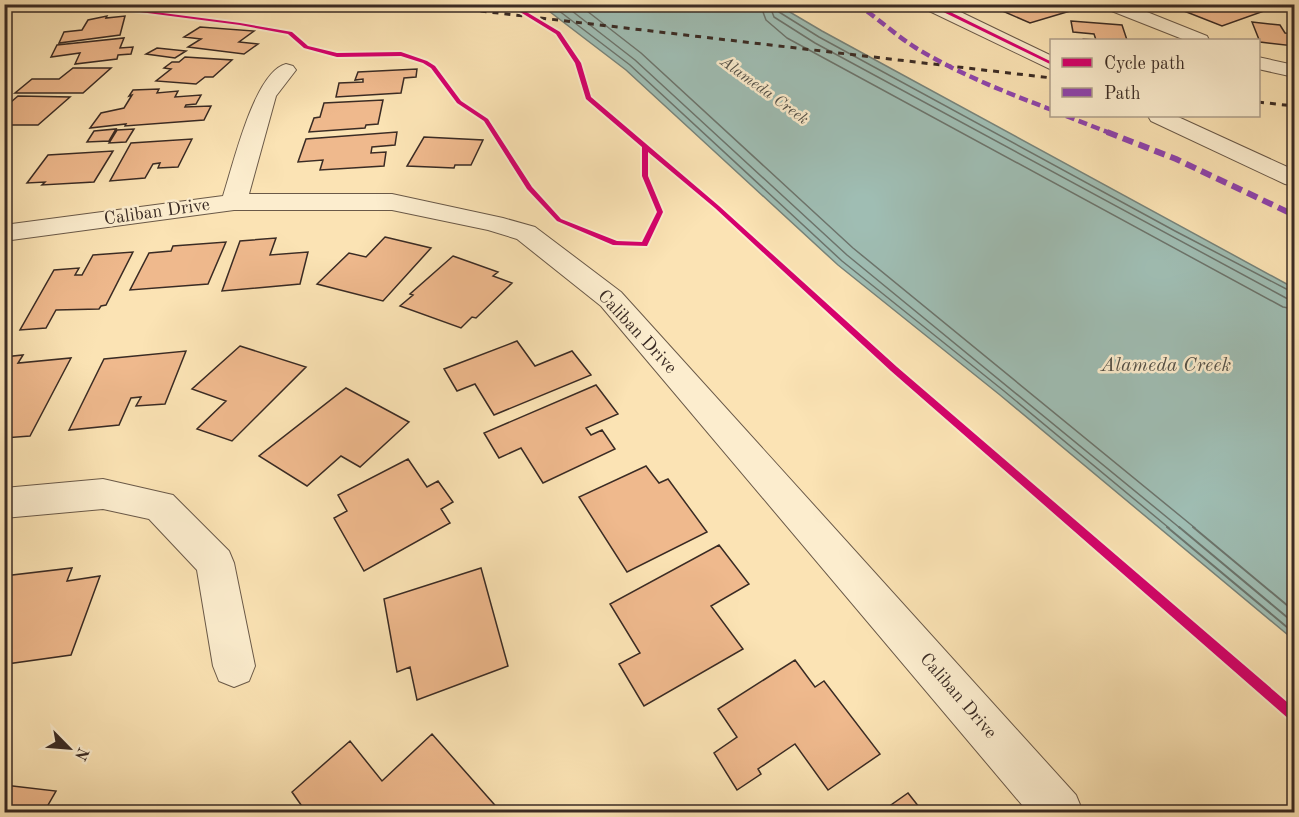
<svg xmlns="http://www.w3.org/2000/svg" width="1299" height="817" font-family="'Old Standard TT',serif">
	<rect width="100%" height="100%" fill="#fbe3b4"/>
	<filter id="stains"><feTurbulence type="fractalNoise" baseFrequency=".00333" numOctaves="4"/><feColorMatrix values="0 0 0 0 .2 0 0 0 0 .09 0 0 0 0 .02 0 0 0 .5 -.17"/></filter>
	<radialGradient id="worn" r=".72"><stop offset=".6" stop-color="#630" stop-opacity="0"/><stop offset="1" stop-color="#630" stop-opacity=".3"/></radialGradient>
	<!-- water -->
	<path fill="#9fbdb3" stroke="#77837a" stroke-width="1.5" d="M541,5H778L822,31L1294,288V640L1000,395L838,265L626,70Z"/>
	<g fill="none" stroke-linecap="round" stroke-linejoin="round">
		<!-- shore-far1 -->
		<path stroke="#6c746c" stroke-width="1.5" d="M550,4L630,65L842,261L1004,391L1169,528
			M563,4L635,60L847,255L1180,528
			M578,4L641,53L853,248L1195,528
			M760,4L766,20L787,38L1283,307L1294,309
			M769,4L774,17L815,43L1286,298L1294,300
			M776,4L779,12L819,37L1175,231L1294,293"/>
		<!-- shore -->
		<path stroke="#6c746c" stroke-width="2" d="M1167,527L1294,633
			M1179,527L1294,623
			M1193,527L1294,611"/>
	</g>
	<!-- building -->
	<path fill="#efb98d" stroke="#3a2b24" stroke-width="1.5" d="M1013,4H1071L1080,8L1030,23L998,9Z
		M1204,4H1244L1264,11L1222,26L1184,11Z
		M107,16L106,18L125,16L120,35L59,43L64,32L82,30L88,20Z
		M1071,21L1122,25L1127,40H1085L1084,39L1096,40L1094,34L1073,32Z
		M1252,22L1280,25L1285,33L1294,34V46L1260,42Z
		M200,27L254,31L239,42L258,44L244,54L188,47L201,39L184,37Z
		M124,38L120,48L133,47L131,54L118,55L117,59L75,64L80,53L51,57L57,45Z
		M157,48L186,51L175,58L146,54Z
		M185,57L232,60L213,77H205L196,84L156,81L171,69L164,68L172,62H179Z
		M73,68H111L83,93H15L32,79H59Z
		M417,69L416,77L404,78L401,93L336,97L339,83L363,82V79L355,80L358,72Z
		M159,89L157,93L178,91L175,97L201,95L196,104L186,105L185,107L211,106L204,120L125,126L126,124L90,128L101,113L124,108L132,95L129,96L133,90Z
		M18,96L70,97L38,125H4V108Z
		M383,100L378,124L366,125L365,128L309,132L314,118L320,117L324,103Z
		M116,129L109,141L87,142L94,131Z
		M134,129L126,142L109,143L117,130Z
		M397,132L395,145L372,147L371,153L386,152L384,166L320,170L323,160L298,162L306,139Z
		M424,137L483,140L471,165H455L454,168L407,166Z
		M192,139L178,167L158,168L160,163L153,164L145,178L110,181L131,143Z
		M113,151L94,182L42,185L45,182L27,183L48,155Z
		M385,237L431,248L383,301L317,284L349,253L366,257Z
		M276,238L270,255L308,252L300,284L222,291L240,241Z
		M226,242L208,284L130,290L149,253L171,251L173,246Z
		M133,252L106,305L101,306L99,309L56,310L46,328L20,330L54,270L79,268L75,275H82L93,255Z
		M453,256L498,272L493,276L512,283L476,318L472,317L461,328L400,306L413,295L410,294Z
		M517,341L535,366L572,351L591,375L494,415L475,384L457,391L444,369Z
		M240,346L306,367L232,441L197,429L226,401L192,389Z
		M186,351L165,404L136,406L141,397L131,398L119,425L69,430L104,359Z
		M23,355L18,363L71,358L30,436L4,438V357Z
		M596,385L618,414L586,428L591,435L602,430L615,449L543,483L521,448L499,458L484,433Z
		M346,388L409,422L360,467L341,456L307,486L259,456Z
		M408,459L427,487L438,481L453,502L441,509L450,523L364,571L334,518L347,511L338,495Z
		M646,466L659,483L668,479L707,532L627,572L579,497Z
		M719,545L749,584L711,606L743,649L644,706L619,664L640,653L610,604Z
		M72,568L67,581L100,576L71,655L7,664L4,669V576Z
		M481,568L508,666L417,700L410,667L397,672L384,599Z
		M795,660L815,687L824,681L880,754L828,790L795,744L758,769L761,774L737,790L714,753L737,737L718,709Z
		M432,734L501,812H306L292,792L350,741L382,781Z
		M4,785L56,791L44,812H4Z
		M908,793L923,812H881Z"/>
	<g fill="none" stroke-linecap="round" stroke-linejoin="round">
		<!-- minor casing -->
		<g stroke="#6a5948" stroke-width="2">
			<path id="minor" d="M1102,4H1127L1207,36L1209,40H1185L1104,8Z
				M1258,57L1294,65V77L1258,69Z
				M286,64L293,66L296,70L276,96L249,194H392L503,218L535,227L621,292L1076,795L1083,812H1028L601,306L517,239L488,230L392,210H234L4,241V225L223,196C233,166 254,72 286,64Z
				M103,479L173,495L229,551L234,563L255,666L249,681L234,687L219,681L213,666L197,570L149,519L103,509L4,518V488Z"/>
		</g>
		<!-- tertiary casing -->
		<g stroke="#6a5948" stroke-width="2">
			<path id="tertiary" d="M921,4H944L1052,56V70L923,8Z
				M1148,116H1176L1294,170V186L1285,184L1151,121Z"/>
		</g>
		<!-- minor -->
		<use href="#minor" fill="#fcedce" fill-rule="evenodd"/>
		<!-- tertiary -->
		<use href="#tertiary" fill="#fcedce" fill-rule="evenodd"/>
		<!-- rail -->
		<path stroke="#3a2b24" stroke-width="3" stroke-dasharray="6 6" stroke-linecap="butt" d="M421,4L1052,78
			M1258,102L1294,106"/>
		<!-- quiet-far1 -->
		<path stroke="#8e44ad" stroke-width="4.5" stroke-dasharray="9 4.5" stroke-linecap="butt" d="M856,4C877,17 895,35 916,48C959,74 1005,92 1052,110
			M1066,116L1110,133"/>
		<!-- quiet -->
		<path stroke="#8e44ad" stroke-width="6" stroke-dasharray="11 6" stroke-linecap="butt" d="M1107,132L1176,159L1294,215"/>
		<!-- cycleway casing -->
		<g stroke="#fcedce" stroke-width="4">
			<path id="cycleway" d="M42,4L109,6L240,23L292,32L308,46L337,53L401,52L427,61L435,66L461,101L488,119L532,187L561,219L617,241L642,242L657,212L642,176V147L586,99L575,63L556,34L507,4H513L560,32L581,63L591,97L719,206L897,367L1294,708V722L1290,720L891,371L715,208L648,152V176L663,212L647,246L613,245L557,221L527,189L484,121L457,103L431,68L423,63L401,56L337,57L304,48L288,34L240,25L109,8Z
				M927,4H934L1052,62V65Z"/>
		</g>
		<!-- cycleway -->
		<use href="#cycleway" fill="#d6006c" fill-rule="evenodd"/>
	</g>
	<g text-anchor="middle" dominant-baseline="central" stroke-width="5" stroke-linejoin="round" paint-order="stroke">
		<!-- far-water labels -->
		<g font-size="16" font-style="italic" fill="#535048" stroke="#fcedce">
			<text transform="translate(764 91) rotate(36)">Alameda Creek</text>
		</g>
		<!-- street labels -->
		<g font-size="18" fill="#3a2b24" stroke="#fcedce">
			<text transform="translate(157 212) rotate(-8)">Caliban Drive</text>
			<text transform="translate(637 332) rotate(47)">Caliban Drive</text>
			<text transform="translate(958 696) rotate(49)">Caliban Drive</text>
		</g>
		<!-- water labels -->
		<g font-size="20" font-style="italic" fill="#535048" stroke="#fcedce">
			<text x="1166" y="366">Alameda Creek</text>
		</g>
	</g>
	<!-- margin -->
	<rect width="1299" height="817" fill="none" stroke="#fbe3b4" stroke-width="24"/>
	<rect x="6" y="6" width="1287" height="805" fill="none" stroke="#3a2b24" stroke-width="3"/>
	<rect x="12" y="12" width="1275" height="793" fill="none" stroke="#3a2b24" stroke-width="1.5"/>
	<!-- legend -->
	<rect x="1050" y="39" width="210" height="78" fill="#fcedce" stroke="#ae9f8a" stroke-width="1.5"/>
	<rect x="1062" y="58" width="30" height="9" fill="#d6006c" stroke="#ae9f8a" stroke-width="1.5"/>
	<text x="1104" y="69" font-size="18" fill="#3a2b24">Cycle path</text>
	<rect x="1062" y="88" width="30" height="9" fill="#8e44ad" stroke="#ae9f8a" stroke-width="1.5"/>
	<text x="1104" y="99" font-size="18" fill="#3a2b24">Path</text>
	<!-- north arrow -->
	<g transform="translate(69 748) rotate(115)" stroke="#fcedce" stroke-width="4.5" paint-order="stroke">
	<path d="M0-4.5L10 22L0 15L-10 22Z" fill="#3a2b24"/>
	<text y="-9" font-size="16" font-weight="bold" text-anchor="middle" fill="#3a2b24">N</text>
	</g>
	<rect width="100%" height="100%" filter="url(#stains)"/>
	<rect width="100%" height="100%" fill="url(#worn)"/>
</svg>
